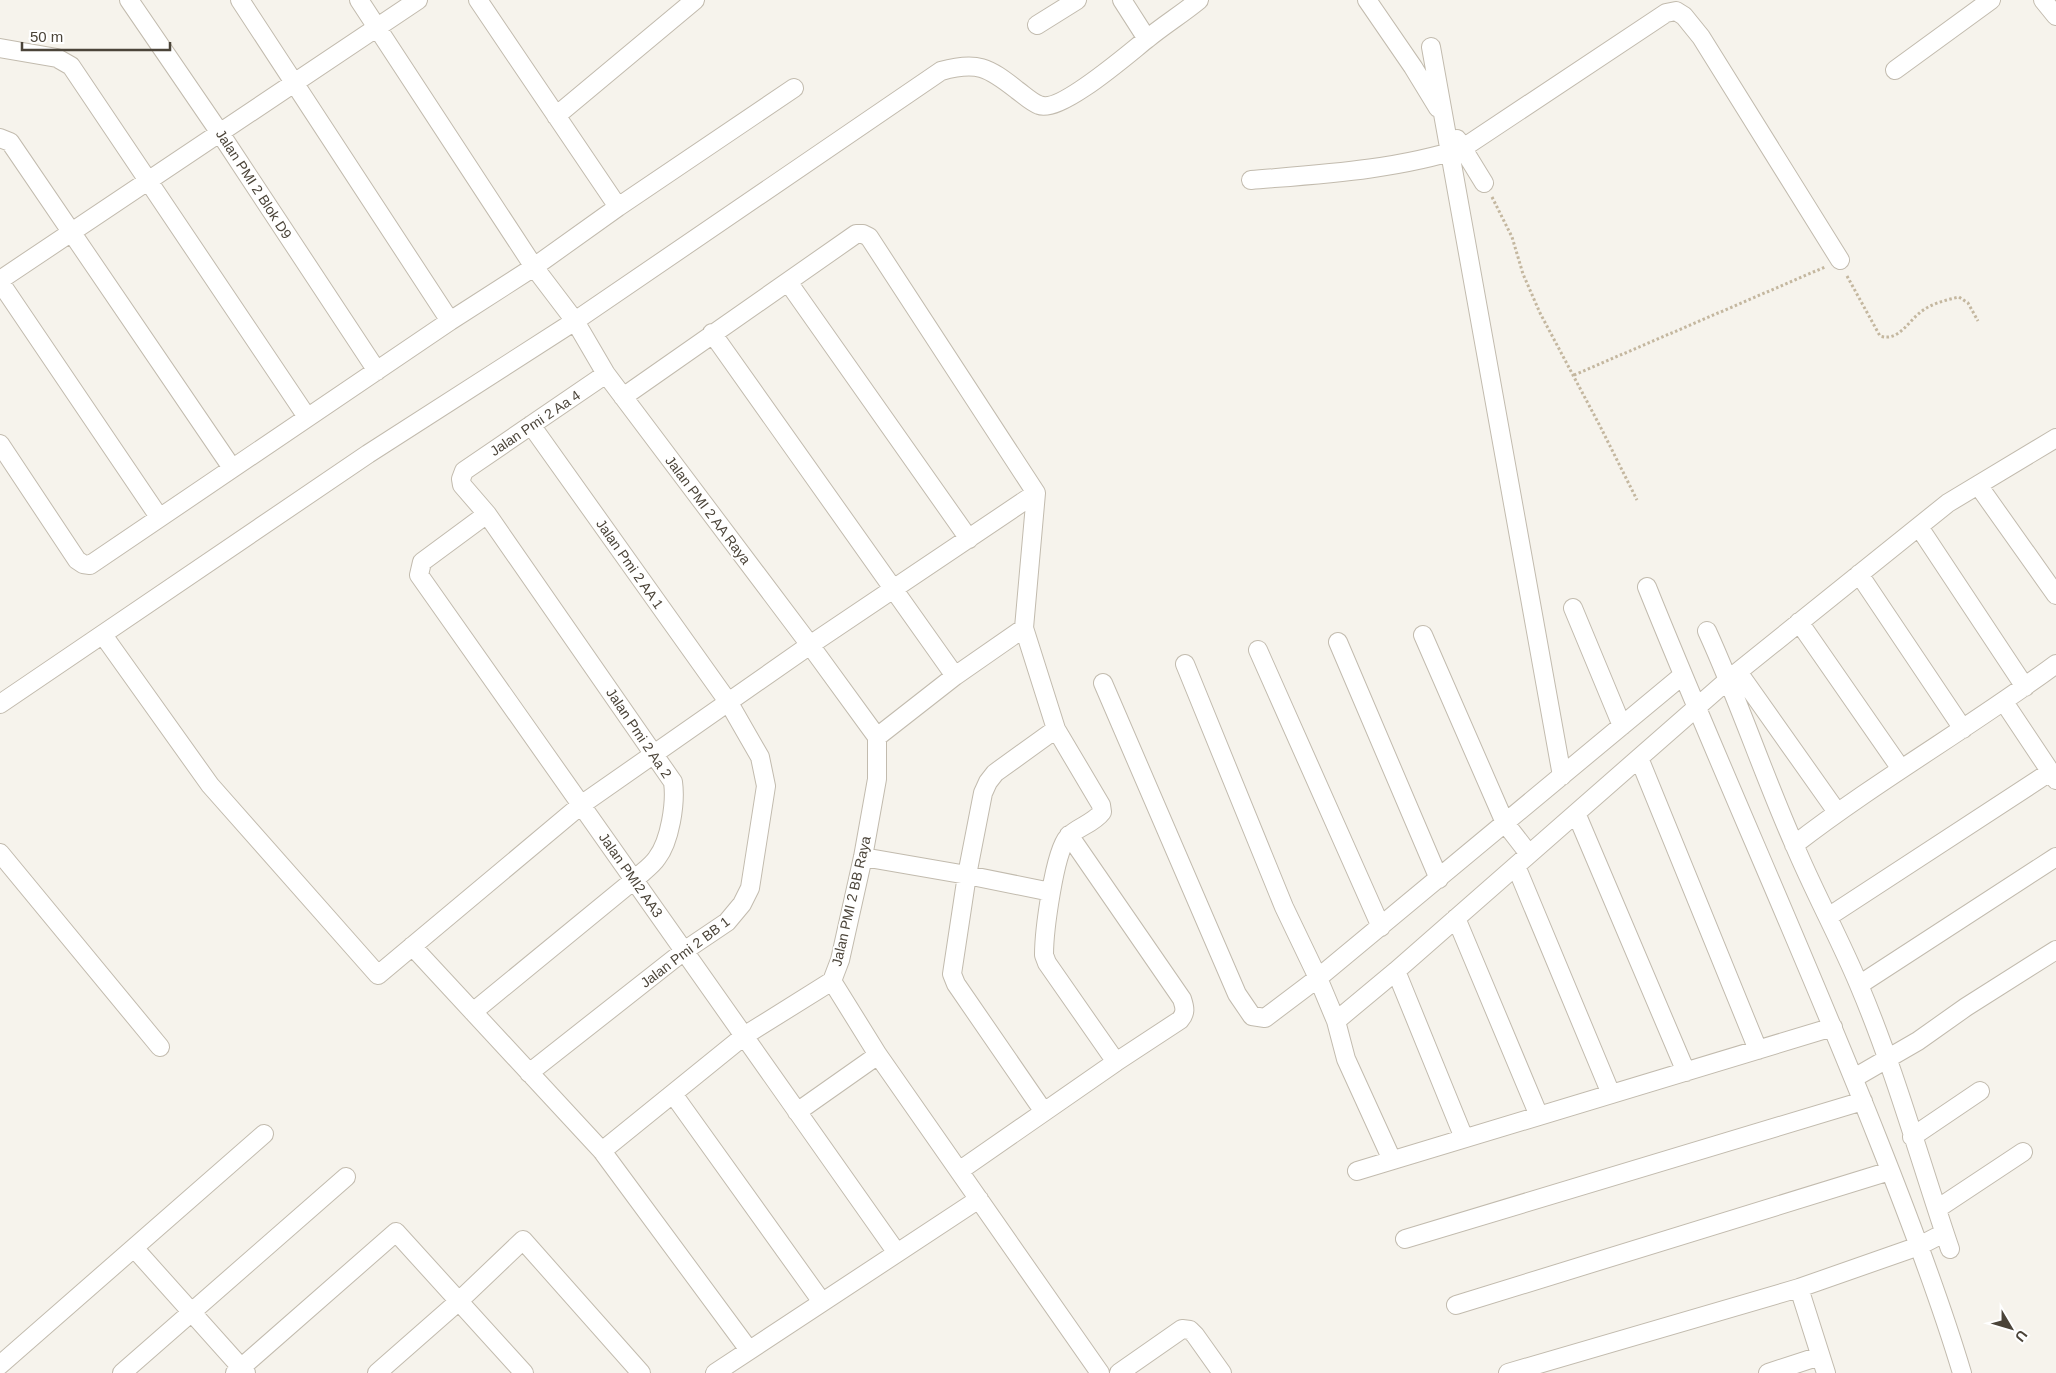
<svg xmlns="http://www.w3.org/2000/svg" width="2056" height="1373" font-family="Helvetica,sans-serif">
	<rect width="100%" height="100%" fill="#f6f3ec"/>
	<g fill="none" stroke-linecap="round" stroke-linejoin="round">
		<!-- minor casing -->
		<g stroke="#c2bbae" stroke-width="20">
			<path id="minor" d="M129,0L220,133L377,371
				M240,0L450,321
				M359,0L534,267L575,321L606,374L810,645L877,737V779L863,857L840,960L832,981L744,1036L602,1151
				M478,0L618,207
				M1122,0L1147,39
				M1367,0L1413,67L1438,108
				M2043,0L2056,16
				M1037,25L1077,0
				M1431,47L1562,776
				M0,48L57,58L71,66L307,417
				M1895,70L1991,0
				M556,116L695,0
				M0,138L10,142L232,468
				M1457,139L1484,183
				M1251,180C1322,174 1396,170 1463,148L1666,13L1676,11L1684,16L1701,37L1840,260
				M0,280L418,0
				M0,282L159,517
				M788,282L969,539
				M712,333L955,676
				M0,444L77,560L83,564L90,565L450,321L534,267L618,207L794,88
				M1978,485L2056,595
				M1036,493L1024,628L1056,729L1101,805L1102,812C1093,824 1077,827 1068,837C1054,852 1044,933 1044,955L1047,963L1116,1062
				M487,514L422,562L419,575L897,1253
				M1919,527L2025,687
				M1859,574L1963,729
				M1647,587C1721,771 1804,952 1877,1137C1908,1215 1938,1293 1962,1373
				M1573,608L1622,726
				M1799,622L1901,769
				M1707,631C1739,701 1763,774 1794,844C1814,892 1839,937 1859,985C1895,1070 1920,1161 1950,1249
				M103,635L210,785L378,975L581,805L810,645L1036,493L869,237L863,234H856L623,397
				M1423,635L1505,823L1529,854
				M1338,642L1439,879
				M1258,650L1381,927
				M1185,664L1284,907L1318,978L1336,1021
				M1738,672L1837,812
				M1103,683L1237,994L1252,1016L1265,1018L1318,978L1683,675
				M2004,702L2056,780
				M0,704L368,454L575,321L941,71C977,61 988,67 1017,90C1024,95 1031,102 1039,105C1060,114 1129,53 1147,39C1164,25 1182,14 1199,0
				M877,737L955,676L1024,628
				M1639,758L1758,1050
				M1576,813L1686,1072
				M1794,845C1878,780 1971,727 2056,664
				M0,853L160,1047
				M863,857L967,875L1051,892
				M1516,866L1611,1094
				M1828,917L2050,772
				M1456,918L1539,1116
				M412,946L602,1151L749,1350
				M1396,971L1464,1138
				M832,981L878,1055L1100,1373
				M1859,985L2056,857
				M473,1012L634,880C641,873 652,866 657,858C670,841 676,803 673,782L487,514L462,485L461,479L464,471L606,374
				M529,1073L684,951L727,922L742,904L750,888L766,786L760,757L729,703L531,425
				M1854,1078L1918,1041L1966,1007L2056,950
				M673,1094L822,1302
				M797,1112L878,1055
				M1044,1112L956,984L952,974L967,875L983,793L988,782L995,773L1056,729
				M1912,1137L1980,1091
				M1392,1160L1346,1059L1336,1021L1396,971L1729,679L1948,503L2056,438
				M959,1171L1116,1062L1180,1020C1186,1013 1185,1008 1182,999L1069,835
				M1357,1171L1833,1027
				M1937,1209L2023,1152
				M1405,1239L1863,1101
				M135,1249L246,1373
				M1799,1288L1826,1373
				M1456,1305L1890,1171
				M0,1365L264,1134
				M122,1373L346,1177
				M235,1373L396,1232L524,1373
				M377,1373L459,1301L523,1240L641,1373
				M715,1373L979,1199
				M1119,1373L1182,1329L1190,1330L1195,1335L1222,1373
				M1508,1373L1799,1288L1919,1246L1944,1233
				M1768,1373L1820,1356"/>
		</g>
		<!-- path -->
		<path stroke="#c4b79f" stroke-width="3" stroke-dasharray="2.5 2.5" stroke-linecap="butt" d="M1492,197L1512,237L1523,274L1540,313L1600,426L1637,500
			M1847,276L1880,336C1899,342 1908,321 1922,311C1933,303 1946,300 1959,297L1968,303L1978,321
			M1574,375L1825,267"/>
		<!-- minor -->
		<use href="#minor" stroke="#fff" stroke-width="18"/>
	</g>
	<g text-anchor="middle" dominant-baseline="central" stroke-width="4" stroke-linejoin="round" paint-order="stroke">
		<!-- street labels -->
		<g font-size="14" fill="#4b4439" stroke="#fff">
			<text transform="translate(254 184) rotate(57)">Jalan PMI 2 Blok D9</text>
			<text transform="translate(535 423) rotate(-34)">Jalan Pmi 2 Aa 4</text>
			<text transform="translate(708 510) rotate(53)">Jalan PMI 2 AA Raya</text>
			<text transform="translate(630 564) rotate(55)">Jalan Pmi 2 AA 1</text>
			<text transform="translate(639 733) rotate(56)">Jalan Pmi 2 Aa 2</text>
			<text transform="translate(631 875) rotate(55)">Jalan PMI2 AA3</text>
			<text transform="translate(851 901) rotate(-77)">Jalan PMI 2 BB Raya</text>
			<text transform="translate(685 952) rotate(-37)">Jalan Pmi 2 BB 1</text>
		</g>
	</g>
	<!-- north arrow -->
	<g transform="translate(2011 1328) rotate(128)" stroke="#ffffff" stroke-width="4" paint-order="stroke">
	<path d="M0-4L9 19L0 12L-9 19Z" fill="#4b4439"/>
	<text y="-8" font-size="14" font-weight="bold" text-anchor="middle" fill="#4b4439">U</text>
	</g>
	<!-- scale -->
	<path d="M22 42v8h148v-8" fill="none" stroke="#4b4439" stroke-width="2.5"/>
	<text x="30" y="42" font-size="15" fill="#4b4439" stroke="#ffffff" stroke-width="4" paint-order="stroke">50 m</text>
</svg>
